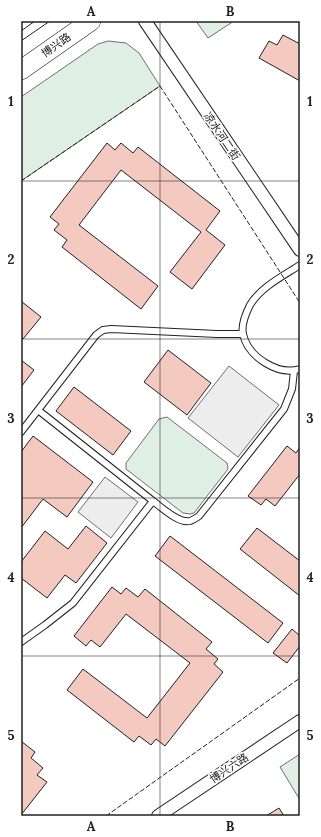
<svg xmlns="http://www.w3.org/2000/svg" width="321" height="837" font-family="Lora,'Noto Sans SC',serif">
	<rect width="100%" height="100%" fill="#fff"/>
	<!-- green -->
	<path fill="#e0efe3" stroke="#6f6f6f" d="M196,21H234L208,38Z
		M108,41L126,43L139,53L160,86L21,181V97L98,44Z
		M167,417L227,463L228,469L194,513L190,514L183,513L126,469V463L159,419Z
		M300,754V800L280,767Z"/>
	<!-- parking -->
	<path fill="#ededed" stroke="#6f6f6f" d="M229,366L279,405L238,457L188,418Z
		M105,477L138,502L111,538L78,512Z"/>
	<!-- building -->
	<path fill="#f3c9c0" stroke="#222" d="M283,35L300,44V81L259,58L269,41L277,45Z
		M107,143L115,150L121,143L133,153L138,147L220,211L206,230L225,245L192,289L170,272L201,232L121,170L79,225L158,286L141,309L62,247L67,240L54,230L59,224L50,217Z
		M21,301L41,317L23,339L21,337Z
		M168,350L211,383L187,415L144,382Z
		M21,360L34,370L21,387Z
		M74,387L131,431L113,455L56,411Z
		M33,436L93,482L67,517L43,499L21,528V452Z
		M287,446L296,453L300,447V474L275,506L266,499L261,505L248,496Z
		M86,526L107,543L76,583L65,575L47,598L21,578V562L45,531L68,549Z
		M257,528L300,561V596L240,549Z
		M170,536L283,623L268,643L155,556Z
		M112,587L121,594L126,588L138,597L145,589L212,642L206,649L218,659L214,664L223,672L165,746L156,739L151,745L139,736L134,742L67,690L83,669L147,718L190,663L126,614L100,647L91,640L86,646L74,636Z
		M292,629L300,636V646L287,663L273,653Z
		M21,741L35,752L31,758L43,768L37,775L47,782L21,815Z
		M279,808L284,816H266Z"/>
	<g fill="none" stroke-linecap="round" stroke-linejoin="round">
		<!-- service casing -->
		<g stroke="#222" stroke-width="8">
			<path id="service" d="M300,265C283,276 261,287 250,305C246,313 241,325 243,334C248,357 278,376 300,369
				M38,410L153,501
				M21,432L96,335L103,330L111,329L217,334H243
				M21,642L45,625L73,603L153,501C161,507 179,524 190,521C193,520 196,518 199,516L284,409L292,389L294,371"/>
		</g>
		<!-- minor casing -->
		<g stroke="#222" stroke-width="14">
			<path id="minor" d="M145,21L300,250
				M158,816L300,721"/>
		</g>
		<!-- primary casing -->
		<g stroke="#222" stroke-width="20">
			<path id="primary" d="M21,70L91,21"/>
		</g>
		<!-- service -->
		<use href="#service" stroke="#fff" stroke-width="6"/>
		<!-- minor -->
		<use href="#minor" stroke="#fff" stroke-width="12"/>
		<!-- primary -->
		<use href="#primary" stroke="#fff" stroke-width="19"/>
		<!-- tram -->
		<path stroke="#222" stroke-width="1" d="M21,31L35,21
			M21,41L50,21"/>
		<!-- fence -->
		<path stroke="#222" stroke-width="1" stroke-dasharray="5 2" stroke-linecap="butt" d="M21,181L160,86L300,303
			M106,816L300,678"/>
	</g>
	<!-- grid -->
	<path fill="none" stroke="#222" stroke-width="1" stroke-opacity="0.55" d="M160,21V816M21,181H300M21,339H300M21,498H300M21,656H300"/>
	<g text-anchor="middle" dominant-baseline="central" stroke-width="3" stroke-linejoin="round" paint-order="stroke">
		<!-- street labels -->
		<g font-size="11" fill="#222" stroke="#fff">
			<text transform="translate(56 45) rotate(-35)">博兴路</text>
			<text transform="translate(222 136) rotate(56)">凉水河二街</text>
			<text transform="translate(229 768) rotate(-34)">博兴六路</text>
		</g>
	</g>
	<!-- border -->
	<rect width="321" height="837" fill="none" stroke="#ffffff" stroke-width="44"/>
	<rect x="22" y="22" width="277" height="793" fill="none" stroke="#222" stroke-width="1.5"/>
	<g font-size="13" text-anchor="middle" font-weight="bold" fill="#222">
		<text x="91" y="16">A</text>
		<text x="230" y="16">B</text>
		<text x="11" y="106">1</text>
		<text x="310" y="106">1</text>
		<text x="11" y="264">2</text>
		<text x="310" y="264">2</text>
		<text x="11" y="423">3</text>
		<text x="310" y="423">3</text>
		<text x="11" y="582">4</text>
		<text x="310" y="582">4</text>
		<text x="11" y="740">5</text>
		<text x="310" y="740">5</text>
		<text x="91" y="831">A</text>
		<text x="230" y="831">B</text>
	</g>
</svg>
